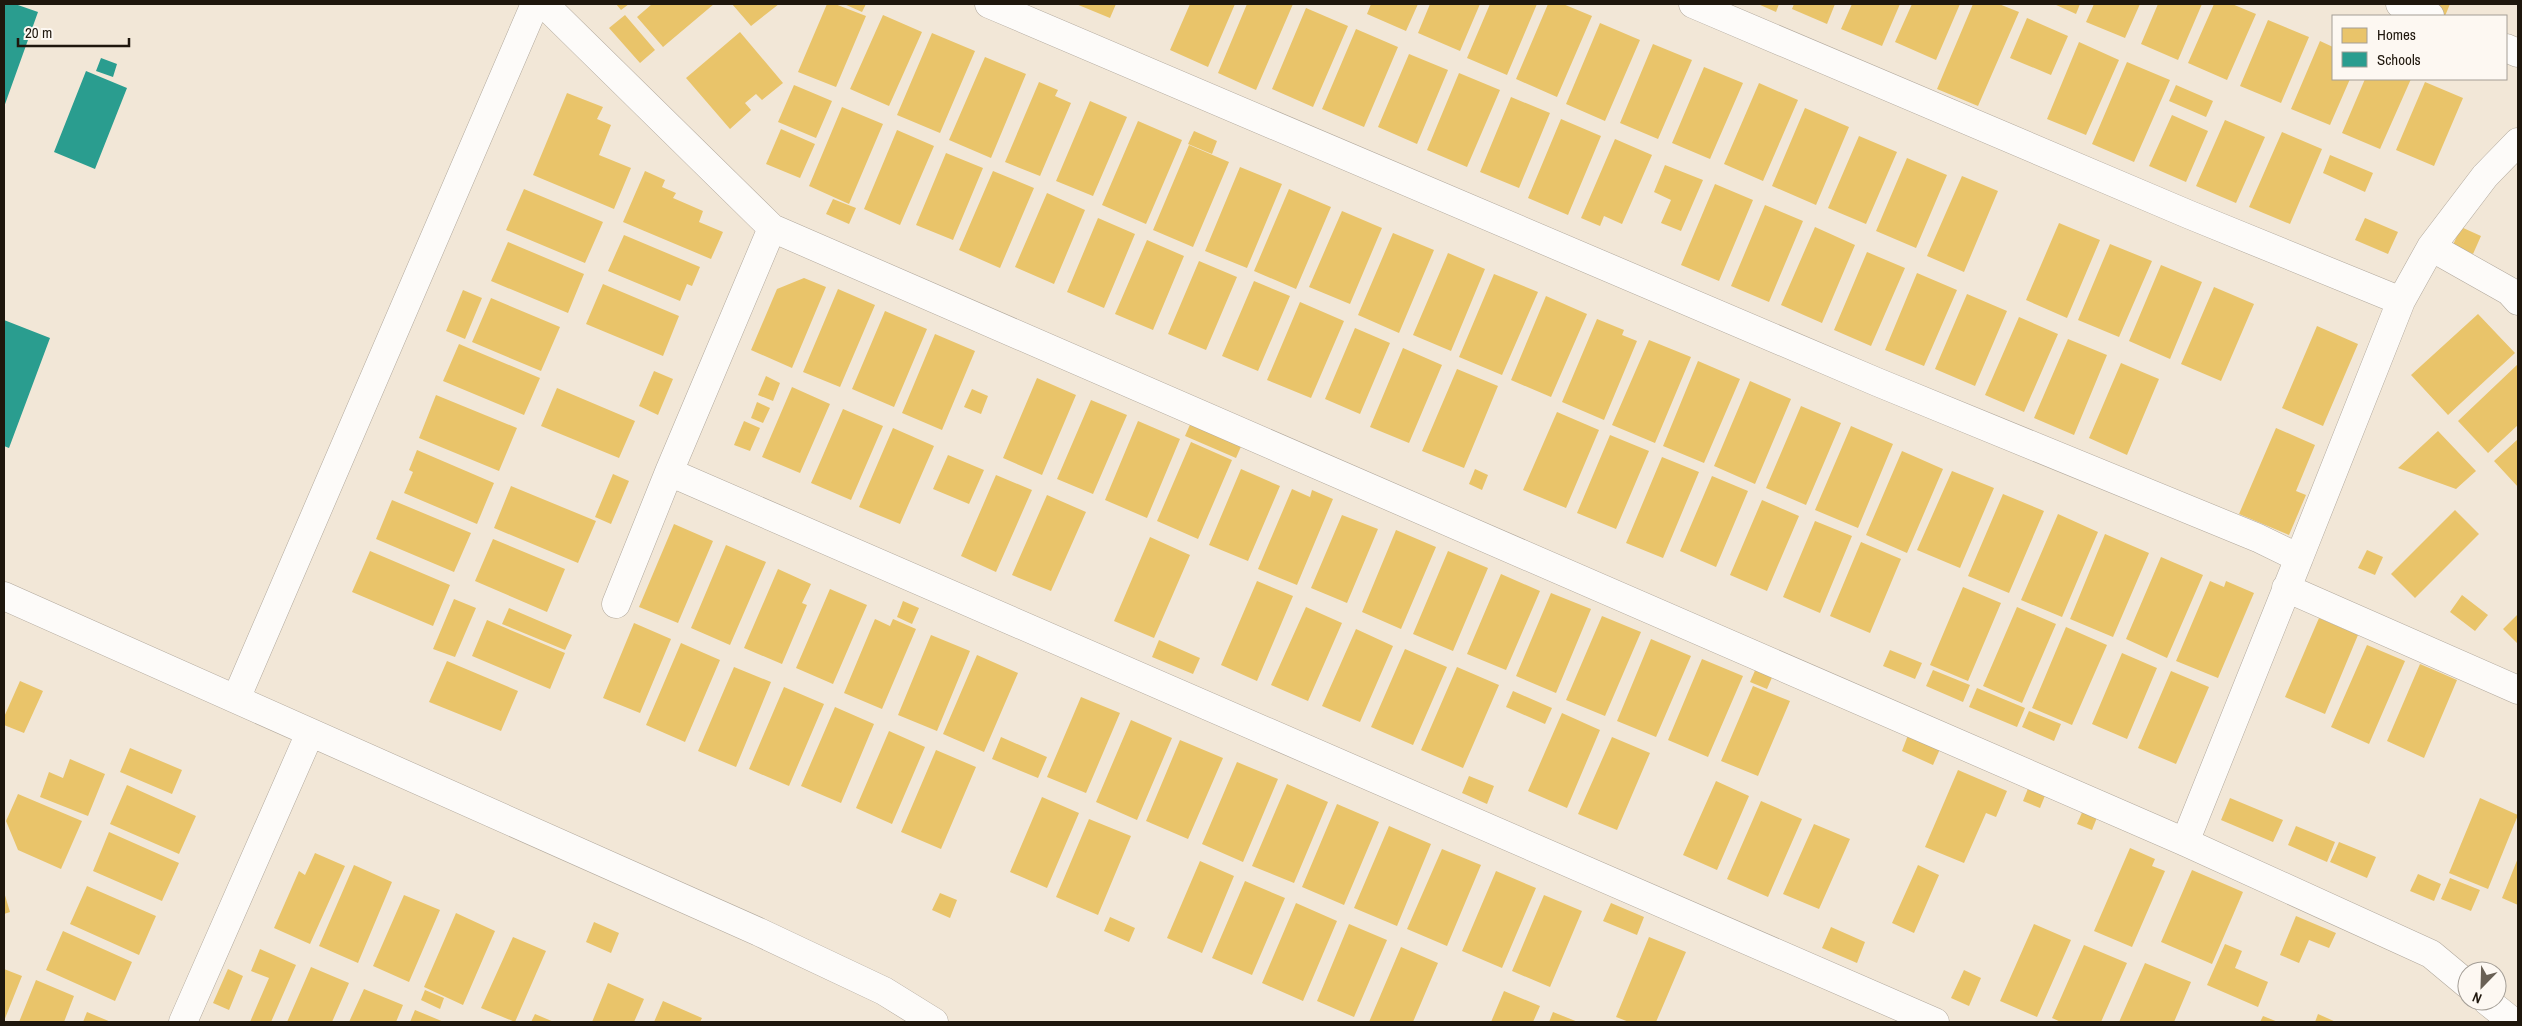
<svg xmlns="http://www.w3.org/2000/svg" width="2522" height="1026" font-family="'Archivo Narrow',sans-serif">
	<rect width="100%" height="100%" fill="#f2e7d7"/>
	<!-- homes -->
	<path fill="#e9c46a" d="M616,4H629L621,10Z
		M652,4H714L663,47L637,17Z
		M732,4H779L751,26Z
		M827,4H835L866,16L836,87L798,72Z
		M844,4H866L862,12Z
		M1076,4H1116L1110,18Z
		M1190,4H1235L1208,67L1170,50Z
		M1247,4H1293L1256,90L1218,73Z
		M1371,4H1418L1406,31L1367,14Z
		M1430,4H1480L1460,51L1418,33Z
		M1490,4H1537L1507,75L1467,58Z
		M1548,4H1563L1592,16L1557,97L1516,79Z
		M1758,4H1779L1776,12Z
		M1794,4H1835L1827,24L1792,9Z
		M1852,4H1900L1882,46L1841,29Z
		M1912,4H1960L1936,60L1895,42Z
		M1973,4H1999L2019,12L1978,106L1937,89Z
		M2054,4H2080L2076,14Z
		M2094,4H2140L2125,38L2086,22Z
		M2158,4H2202L2178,60L2141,44Z
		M2214,4H2232L2256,14L2227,80L2188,63Z
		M2410,4H2450L2445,16H2435Z
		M1306,8L1348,26L1313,107L1272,89Z
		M625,15L655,50L640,63L609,28Z
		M883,15L922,32L889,106L850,89Z
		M2027,18L2068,36L2051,75L2010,58Z
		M2268,20L2309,37L2281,103L2240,86Z
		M1600,23L1640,40L1605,121L1566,104Z
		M1356,29L1398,47L1364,127L1322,109Z
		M740,32L783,83L762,100L756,94L745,103L751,110L730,129L686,78Z
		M932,33L975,51L940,133L897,115Z
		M2320,41L2333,47V79H2350L2330,125L2291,109Z
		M2079,42L2119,60L2086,135L2047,119Z
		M1653,44L1692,60L1658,139L1620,123Z
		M1409,54L1448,70L1417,144L1378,127Z
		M985,57L1026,74L991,158L949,140Z
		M2127,62L2170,80L2134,162L2092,144Z
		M1704,67L1743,83L1710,159L1672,143Z
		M1459,73L1500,90L1467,167L1427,150Z
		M2365,79H2411L2380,149L2342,133Z
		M1039,82L1058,90L1055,96L1071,103L1040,176L1005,162Z
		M2425,82L2463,98L2434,166L2396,150Z
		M1759,83L1798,100L1763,181L1724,164Z
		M794,85L832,101L816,138L778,122Z
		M2176,85L2213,101L2206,117L2169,101Z
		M567,93L603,107L597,119L611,125L599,155L631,168L614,209L533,175Z
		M1511,97L1550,113L1519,188L1480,172Z
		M1090,101L1127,117L1093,196L1056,181Z
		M842,107L883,124L849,204L809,186Z
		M1805,108L1849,127L1816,205L1772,186Z
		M2172,115L2208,131L2186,182L2149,166Z
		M1561,119L1601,136L1568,215L1528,198Z
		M2225,120L2265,137L2236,203L2196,186Z
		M1138,121L1182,140L1146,224L1102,205Z
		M781,129L815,144L800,178L766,164Z
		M897,130L934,146L900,225L864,209Z
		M1194,131L1217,141L1212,154L1188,144Z
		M2282,132L2322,149L2290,224L2249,207Z
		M1859,136L1897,152L1866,224L1828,208Z
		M1615,139L1652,155L1622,224L1604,216L1600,226L1581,218Z
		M1189,145L1229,162L1193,247L1153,230Z
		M946,153L983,168L953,240L916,225Z
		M2330,155L2373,173L2365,192L2323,173Z
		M1907,158L1947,175L1916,248L1876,231Z
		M1665,165L1703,180L1681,231L1661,223L1671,200L1654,192Z
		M1240,167L1282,184L1247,268L1205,251Z
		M645,171L665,180L662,187L676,193L673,198L703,211L699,222L723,232L711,259L623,222Z
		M993,171L1034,188L1000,268L959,250Z
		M1962,176L1998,191L1964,272L1927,256Z
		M1715,184L1753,200L1719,281L1681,265Z
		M524,189L603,222L585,263L506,230Z
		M1289,189L1331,207L1296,289L1254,271Z
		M1047,193L1085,210L1054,284L1015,267Z
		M833,199L856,208L849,224L826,214Z
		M1765,205L1803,221L1769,302L1731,286Z
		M1342,211L1382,228L1350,304L1309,287Z
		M1098,218L1135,234L1104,308L1067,292Z
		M2365,218L2398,232L2388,254L2355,240Z
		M2059,223L2100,240L2067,318L2026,300Z
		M1815,227L1855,245L1822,323L1781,305Z
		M2461,227L2481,236L2473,254L2453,245Z
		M1393,233L1434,250L1399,333L1358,315Z
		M624,235L700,267L692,286L687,284L680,301L608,271Z
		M1147,240L1184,256L1153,330L1115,314Z
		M508,242L584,274L568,313L491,281Z
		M2110,244L2152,261L2119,337L2078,320Z
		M1867,252L1905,268L1871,346L1834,330Z
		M1448,253L1485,269L1451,351L1413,335Z
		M1199,261L1237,277L1206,350L1168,334Z
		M2161,265L2202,282L2170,359L2129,341Z
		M1917,273L1957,290L1924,366L1885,350Z
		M1494,274L1538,292L1502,375L1459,357Z
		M804,278L826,287L792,368L751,350L777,289Z
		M1254,281L1290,296L1258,371L1222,356Z
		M603,284L679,316L663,356L586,324Z
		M2214,287L2254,304L2221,381L2181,364Z
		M838,289L875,305L840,387L803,372Z
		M463,290L482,298L465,339L446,331Z
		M1967,294L2007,311L1975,386L1935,369Z
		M1546,296L1587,314L1551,397L1511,380Z
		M491,298L560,327L541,371L472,342Z
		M1300,302L1344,321L1311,398L1267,380Z
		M885,311L927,329L894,407L852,389Z
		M2478,314L2515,353L2448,415L2411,375Z
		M2019,317L2058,334L2024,412L1985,395Z
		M1597,319L1624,330L1622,335L1637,341L1604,420L1562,402Z
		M2317,326L2358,344L2323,426L2282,408Z
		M1355,328L1390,343L1360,414L1325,399Z
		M935,334L975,351L942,430L902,413Z
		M2068,339L2107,355L2074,435L2034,418Z
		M1649,340L1691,357L1655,443L1612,425Z
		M459,344L540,378L524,415L443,381Z
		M1403,348L1442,365L1409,443L1370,427Z
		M1698,361L1740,379L1704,463L1663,446Z
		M2121,363L2159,379L2127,455L2089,438Z
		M2518,364V425L2488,453L2458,421Z
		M1457,369L1498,386L1464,468L1422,451Z
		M654,371L673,379L658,415L639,406Z
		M766,376L780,383L773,401L758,395Z
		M1037,378L1076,395L1042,475L1003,458Z
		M1750,381L1791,399L1755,484L1714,466Z
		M792,387L830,404L800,473L762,457Z
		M557,388L635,421L619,458L541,426Z
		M972,389L988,396L981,414L964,407Z
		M436,395L517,428L499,471L419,438Z
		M1091,400L1127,415L1093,494L1057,479Z
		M757,402L770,408L763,423L751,418Z
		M1801,406L1841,423L1806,505L1766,488Z
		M843,409L883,426L851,500L811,483Z
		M1557,412L1599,430L1566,508L1523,490Z
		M1192,420L1243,442L1236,458L1185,436Z
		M744,421L760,428L750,451L734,445Z
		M1138,421L1180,439L1147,518L1105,500Z
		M1851,426L1893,444L1858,528L1815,510Z
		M893,428L934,446L900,524L859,507Z
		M2276,428L2315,445L2296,491L2306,495L2289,535L2239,514Z
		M2438,431L2476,471L2456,489L2398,468Z
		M1610,435L1649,451L1616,529L1577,513Z
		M2518,439V487L2494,461Z
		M1191,442L1232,460L1198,539L1157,521Z
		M417,450L494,483L477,524L404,493L413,472L409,470Z
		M1902,451L1943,469L1907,553L1866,535Z
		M948,455L984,470L969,504L933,489Z
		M1662,457L1699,472L1663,558L1626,543Z
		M1241,469L1280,486L1248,561L1209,545Z
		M1475,469L1488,475L1482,490L1469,484Z
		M1952,471L1994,488L1960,568L1917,550Z
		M613,474L629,481L611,524L595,517Z
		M996,475L1032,490L996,572L961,556Z
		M1712,476L1748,491L1716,567L1680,551Z
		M511,486L596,521L578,563L494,528Z
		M1292,489L1310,497L1312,490L1333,499L1297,585L1258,569Z
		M2003,494L2044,511L2009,593L1968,576Z
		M1047,495L1086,512L1051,591L1012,575Z
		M392,500L471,533L454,572L376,539Z
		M1762,500L1799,516L1767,591L1730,575Z
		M2455,510L2479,534L2415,598L2391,574Z
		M2058,514L2098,532L2062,617L2021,600Z
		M1342,515L1378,529L1347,603L1311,588Z
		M1815,521L1852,536L1820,613L1783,597Z
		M674,524L713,541L678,623L639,607Z
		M1396,530L1436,547L1401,629L1362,612Z
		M2105,534L2149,553L2113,637L2070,619Z
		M1150,537L1190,555L1154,638L1114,621Z
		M493,539L565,569L547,612L475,581Z
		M1861,542L1901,559L1870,633L1830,616Z
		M726,545L766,562L730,645L691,628Z
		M2367,550L2383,557L2375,575L2358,568Z
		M370,551L450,585L433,626L352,592Z
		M1448,551L1488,568L1453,651L1413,634Z
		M2161,557L2203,575L2167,658L2126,639Z
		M778,569L811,584L802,603L807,605L782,664L744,648Z
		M1501,574L1540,591L1506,670L1467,654Z
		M1257,581L1293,596L1257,681L1221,665Z
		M2210,581L2224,587L2226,581L2254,593L2218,678L2176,661Z
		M1963,587L2001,603L1968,681L1930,665Z
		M830,589L867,605L833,684L796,668Z
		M1551,593L1591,609L1556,693L1516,676Z
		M2462,595L2488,615L2475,631L2450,612Z
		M454,599L476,608L455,657L433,649Z
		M903,601L919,608L912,624L897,617Z
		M1306,607L1342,623L1308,701L1271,685Z
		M2017,607L2056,624L2022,703L1983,686Z
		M509,608L572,635L565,650L502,624Z
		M2518,614V644L2503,629Z
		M1602,616L1641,632L1605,716L1566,700Z
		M2319,618L2358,635L2325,714L2285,697Z
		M875,619L890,626L893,619L916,629L882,709L844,693Z
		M487,620L565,653L550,689L472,656Z
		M634,623L671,639L640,713L603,698Z
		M2066,627L2107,645L2072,725L2032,708Z
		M1356,629L1393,646L1360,722L1322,706Z
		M931,635L970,651L937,731L898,715Z
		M1651,639L1691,656L1656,737L1617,721Z
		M1159,640L1200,658L1193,674L1152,657Z
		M681,643L720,660L685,742L646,725Z
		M2367,645L2405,661L2369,744L2331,727Z
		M1405,649L1447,667L1413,745L1371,727Z
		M1890,650L1922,663L1915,679L1883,666Z
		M2122,653L2157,668L2127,739L2092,724Z
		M977,655L1018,673L984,752L943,734Z
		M1702,659L1743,676L1708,757L1668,740Z
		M447,661L518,691L501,731L429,702Z
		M2420,664L2457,680L2424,758L2387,741Z
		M1757,666L1774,673L1767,689L1750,682Z
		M734,667L771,682L736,767L698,751Z
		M1457,667L1499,685L1463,768L1421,750Z
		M1933,670L1970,685L1963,702L1926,686Z
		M2171,671L2209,687L2176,764L2138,748Z
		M20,681L43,691L24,733L4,725V717Z
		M1753,686L1790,701L1758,776L1721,761Z
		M784,687L824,704L789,786L749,769Z
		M1977,688L2025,708L2017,727L1969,707Z
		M1513,691L1552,708L1545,724L1506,707Z
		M1081,697L1120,713L1086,793L1047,777Z
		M835,707L874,724L841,803L801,786Z
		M2029,711L2061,724L2054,741L2022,727Z
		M1562,713L1600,730L1567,808L1528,791Z
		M1131,720L1172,738L1137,820L1096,802Z
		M889,731L925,747L892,824L856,808Z
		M1908,735L1940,749L1933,765L1902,751Z
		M1001,737L1047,757L1038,778L992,759Z
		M1612,737L1650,753L1617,830L1578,814Z
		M1180,740L1223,758L1188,839L1146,821Z
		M130,748L182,770L172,794L120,772Z
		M936,750L976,767L941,849L901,832Z
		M70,759L105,774L88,816L40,797L49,772L63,778Z
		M1237,762L1278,779L1243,862L1202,844Z
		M1958,770L2007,791L1996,817L1986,813L1964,863L1925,847Z
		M1469,776L1494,786L1487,804L1462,793Z
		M1716,781L1749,796L1717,870L1683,855Z
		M1287,784L1328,802L1294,883L1252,866Z
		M127,785L196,816L179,854L110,824Z
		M2029,786L2046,793L2040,808L2023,801Z
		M18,794L82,821L61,869L18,850L6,821Z
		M1042,797L1079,813L1047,888L1010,872Z
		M2230,798L2283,820L2273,842L2221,820Z
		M2480,798L2518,815L2488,889L2449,873Z
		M1761,801L1802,819L1768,897L1727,879Z
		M1337,804L1379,822L1344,905L1302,887Z
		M2084,808L2098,815L2092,830L2077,824Z
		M1089,819L1131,836L1098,915L1056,897Z
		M1814,824L1850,839L1819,909L1783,894Z
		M1389,826L1431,844L1397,926L1354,908Z
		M2296,826L2335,842L2327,862L2288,845Z
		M109,832L179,863L162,901L93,871Z
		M2339,842L2376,857L2367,878L2330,862Z
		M2130,848L2155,859L2152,866L2165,871L2132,947L2094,931Z
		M1442,849L1481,865L1447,946L1407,929Z
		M315,853L345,866L310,944L274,928L299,871L305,875Z
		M2518,858V905L2502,898Z
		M1200,861L1234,876L1202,953L1167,938Z
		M354,865L392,882L358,963L319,946Z
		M1918,865L1939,875L1914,933L1892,923Z
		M2192,870L2243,892L2212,964L2161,942Z
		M1496,871L1536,888L1502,968L1462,951Z
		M2418,874L2441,884L2434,901L2410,891Z
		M2450,878L2480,890L2471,911L2441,899Z
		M1245,881L1285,898L1252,975L1212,958Z
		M87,886L156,916L139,955L70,924Z
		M4,892L10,912L4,914Z
		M940,893L957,900L950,918L932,910Z
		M404,895L440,910L409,982L373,966Z
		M1544,895L1582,911L1550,987L1512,971Z
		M1296,903L1337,921L1303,1001L1262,983Z
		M1611,903L1644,917L1637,935L1603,921Z
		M456,913L495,931L463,1005L424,987Z
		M2296,916L2336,933L2329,948L2309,940L2299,963L2280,955Z
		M1110,917L1135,928L1129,942L1104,931Z
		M594,922L619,933L611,953L586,942Z
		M1349,924L1387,940L1354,1017L1317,1001Z
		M2034,924L2071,940L2037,1017L2000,1001Z
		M1831,927L1865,942L1857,963L1822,948Z
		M63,931L132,962L115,1001L46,970Z
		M513,937L546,951L515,1022L481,1008Z
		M1649,937L1686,952L1656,1022H1629L1616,1017Z
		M2225,944L2242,951L2235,968L2268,982L2258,1007L2207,985Z
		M2084,945L2127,963L2101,1022H2061L2052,1018Z
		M1401,947L1438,963L1413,1022H1369Z
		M260,949L296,965L271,1022H250L269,978L251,971Z
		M2145,963L2191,982L2174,1022H2119Z
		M311,967L349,983L332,1022H287Z
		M4,969L22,976L4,1021Z
		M228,969L243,976L229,1010L213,1003Z
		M1964,970L1981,978L1969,1006L1951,998Z
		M36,980L74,996L64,1022H19Z
		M608,983L644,999L634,1022H592Z
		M364,989L403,1005L396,1022H349Z
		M425,990L444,998L440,1009L421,1000Z
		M1504,991L1540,1006L1533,1022H1491Z
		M663,1001L702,1018L700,1022H654Z
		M415,1010L444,1022H410Z
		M87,1012L111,1022H83Z
		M1553,1012L1578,1022H1549Z
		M535,1014L554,1022H531Z
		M2318,1014L2336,1022H2315Z
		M2263,1016L2278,1022H2260Z"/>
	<!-- schools -->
	<path fill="#2a9d8f" d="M4,4H15L38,12L4,107Z
		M101,58L117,64L113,77L96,71Z
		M86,71L127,88L95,169L54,152Z
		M4,320L50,338L9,448L4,446Z"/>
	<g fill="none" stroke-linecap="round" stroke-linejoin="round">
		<!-- minor casing -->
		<g stroke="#b1a89c" stroke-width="29">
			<path id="minor" d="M544,4L772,228L2185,842L2431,954L2467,984
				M989,4L1877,382L2258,538L2299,558L2401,301
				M1693,4L2190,215L2401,301L2431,247L2485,176L2518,142
				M2400,4L2430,16
				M2506,48L2518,53
				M772,228L669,472L1935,1022
				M2431,247L2509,291L2518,301
				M2286,588L2518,690
				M4,596L759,932L884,991L934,1022
				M616,604L669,472
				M236,699L535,4
				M2185,842L2299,558
				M2487,1001L2513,1022
				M183,1022L310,733"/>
		</g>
		<!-- minor -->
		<use href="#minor" stroke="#fdfbf9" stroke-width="28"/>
	</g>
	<!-- border -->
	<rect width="2522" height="1026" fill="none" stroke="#1f170d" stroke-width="10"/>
	<!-- legend -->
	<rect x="2332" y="15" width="175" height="65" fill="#fdf8f2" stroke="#a49e96"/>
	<rect x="2342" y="28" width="25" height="15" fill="#e9c46a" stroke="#a49e96"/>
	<text x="2377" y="40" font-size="15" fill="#1f170d">Homes</text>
	<rect x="2342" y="52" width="25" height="15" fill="#2a9d8f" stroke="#a49e96"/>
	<text x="2377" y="65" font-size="15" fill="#1f170d">Schools</text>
	<!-- north arrow -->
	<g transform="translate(2482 986) rotate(203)"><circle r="24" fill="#fdf8f2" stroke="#a49e96"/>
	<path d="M0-4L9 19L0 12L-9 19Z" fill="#696054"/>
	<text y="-8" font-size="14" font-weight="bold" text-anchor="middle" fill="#1f170d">N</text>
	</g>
	<!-- scale -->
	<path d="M18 38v8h111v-8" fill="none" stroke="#1f170d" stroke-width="2.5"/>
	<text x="25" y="38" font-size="15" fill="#1f170d" stroke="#fdf8f2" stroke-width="4" paint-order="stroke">20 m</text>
</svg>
